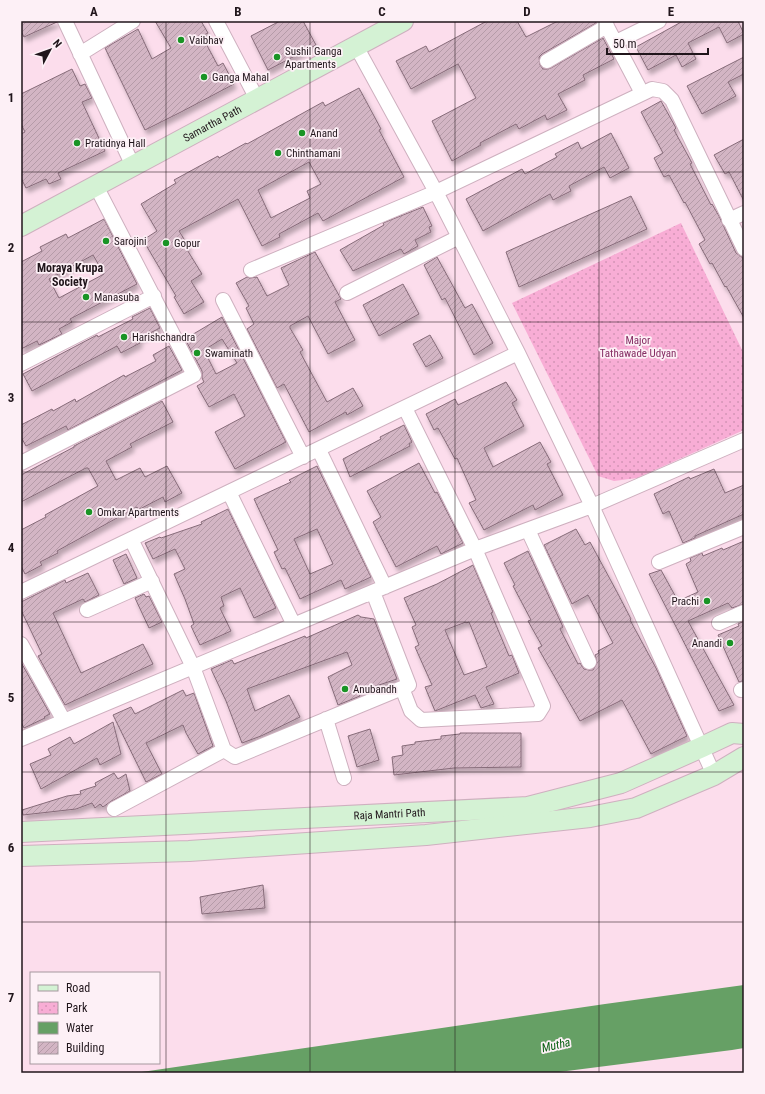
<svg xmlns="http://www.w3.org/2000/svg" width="765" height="1094" font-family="'Roboto Condensed',sans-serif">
	<defs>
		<pattern id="park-dots" width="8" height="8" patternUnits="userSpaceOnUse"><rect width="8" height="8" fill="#f8add5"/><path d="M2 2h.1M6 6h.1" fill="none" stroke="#d494b6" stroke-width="1.8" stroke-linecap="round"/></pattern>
		<pattern id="building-hatch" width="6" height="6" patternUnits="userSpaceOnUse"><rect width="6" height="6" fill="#d3b5c4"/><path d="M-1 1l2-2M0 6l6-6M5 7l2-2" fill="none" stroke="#b59ba8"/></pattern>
		<filter id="shadow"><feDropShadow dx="2.5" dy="4.5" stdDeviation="2" flood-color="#0004"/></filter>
	</defs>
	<rect width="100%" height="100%" fill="#fcddec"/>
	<!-- park -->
	<path fill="url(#park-dots)" d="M681,223L744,354V430L637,478L614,481L598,476L512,303Z"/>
	<!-- water -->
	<path fill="#66a065" d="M744,985V1048L732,1050L551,1073H135L605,1004Z"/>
	<!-- building -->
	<path fill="url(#building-hatch)" stroke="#866b79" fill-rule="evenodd" filter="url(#shadow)" d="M21,21H57V22L24,37L21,31Z
		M155,21H201L208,33L202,36L218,66L223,63L234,84L181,112L145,130L105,48L138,29L152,59L171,48Z
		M280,21H303L316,45L268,70L251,36Z
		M487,21H517L526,37L558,21H595L596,23L542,54L539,57L540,65L543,69H547L551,68L603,38L614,59L583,75L585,80L558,94L567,110L547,120L545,115L519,129L516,124L480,143L481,145L452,161L432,121L476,98L458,64L411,89L396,61L426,46L429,52Z
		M683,21H738L744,34L727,43L719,27L688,43L696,59L682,67L676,55L648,70L636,47Z
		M744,57V74L728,82L736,96L702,114L687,86Z
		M72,69L80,86L85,84L92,98L82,102L105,151L58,173L61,179L49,184L46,179L26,188L21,178V134L25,132L21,124V94Z
		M359,88L381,129L379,130L404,177L323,221L318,213L279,234L280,237L262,246L238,199L179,231L189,247L186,248L202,274L191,281L204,302L184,314L174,297L176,296L143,240L157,231L141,204L176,183L174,180L218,156L219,158L246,143L247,144L323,102L325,106ZM309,162L321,184L307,191L310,198L271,218L258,190Z
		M661,101L676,128L674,130L692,163L690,164L711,205L712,204L719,216L736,253L742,257L744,261V318L726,286L725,287L712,263L710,264L699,244L705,240L685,202L684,203L669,175L664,177L654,158L663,153L641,112Z
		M611,133L629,168L610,178L604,167L569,186L571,191L553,200L550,194L483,231L466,199L522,169L525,174L557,157L555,154L578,142L581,149Z
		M744,139V201L729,172L725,174L714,155Z
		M631,196L647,229L519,287L506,252Z
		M423,207L432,226L429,227L431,232L415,240L418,246L404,254L401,249L353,271L340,250L384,225L383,223Z
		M104,219L137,284L70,319L72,322L59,329L62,334L39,345L37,341L21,349V262L42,251L40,247L66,234L68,238ZM93,255L104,274L59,298L49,279Z
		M315,252L341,299L335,302L355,340L328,354L308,316L290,326V328L303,350L300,352L327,402L353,388L363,406L347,415L346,412L309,432L284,384L277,388L247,329L254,324L246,308L249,306L236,283L247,277L250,278L257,277L267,296L289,285L281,268Z
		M437,257L465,308L472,304L493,343L474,355L445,298L442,300L424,265Z
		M403,284L419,314L379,336L363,305Z
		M150,308L160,328L138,339L140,343L121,353L117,346L32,391L23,374L97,335L98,337L133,319L132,317Z
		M222,317L286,442L235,469L215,432L245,416L234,394L209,407L197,386L204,382L202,378V371L185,339ZM222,339L237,363L216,374L204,350Z
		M430,335L443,358L426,367L413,344Z
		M169,346L182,370L68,430L66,426L26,446L21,437V425L52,409L53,411L75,399L76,402L124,375L125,377L156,361L153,355Z
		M506,382L517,400L512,403L524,426L484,448L493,467L540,442L551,462L547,464L563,495L535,510L533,505L484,530L469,503L476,500L457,458L455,459L438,428L434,430L426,414L455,399L458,405Z
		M162,401L173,422L130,444L132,447L106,461L116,480L140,468L145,477L167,466L182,493L165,502L163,497L138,510L137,507L57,551L58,553L40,562L42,565L25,574L21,566V530L46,517L45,515L98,486L88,468H86L21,502V475L74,447V446Z
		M404,425L412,442L409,444L410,446L350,477L343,459L381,439L380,437Z
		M419,463L435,493L437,492L463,543L441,554L437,546L396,567L373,522L381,517L367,491Z
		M317,466L371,577L345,589L341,580L300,599L285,568L282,569L274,552L278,550L254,499L291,482L289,480ZM317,529L333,564L310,574L294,539Z
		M714,469L725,493L744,485V514L695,536V538L683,543L669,511L663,514L654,494L689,477L690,479Z
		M228,509L276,608L254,618L240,588L221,597L224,606L220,608L231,631L200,645L191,626L194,624L185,599L174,574L185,569L175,549L153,559L145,543L160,537L161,538L202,524L201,522Z
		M576,529L585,545L590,542L617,592L631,619L630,620L656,668L687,736L651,754L622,700L580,721L538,648L542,646L528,621L531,620L513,586L515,585L504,563L528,551L563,627L560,629L578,664L580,663L584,669L589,670H593L597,663L595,655L599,653L598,651L613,643L588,595L572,604L544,545Z
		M744,541V604L732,608L728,603L688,621L734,705L719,711L649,574L661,570L678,601L698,592L686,564L691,561L690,558L702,553L703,556L722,548L723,550Z
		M126,554L137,578L124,584L113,560Z
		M473,565L493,612L491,613L509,656L512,655L519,673L486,687L494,704L481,708L475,695L435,711L425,687L432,685L415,647L419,645L412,627L416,625L404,598L437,584ZM466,622V623L469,622L487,667L464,675L445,630Z
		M88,573L99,595L85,602L83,599L53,613L81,673L143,644L153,664L65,705L38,656L42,654L21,610V602L65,580L66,583Z
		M144,594L146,597L149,596L162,622L149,628L135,598Z
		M358,615L361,617L374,619L397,679L358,692L360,696L338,705L328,677L352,665L347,652L247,689L255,711L289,695L300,717L261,736L242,743L226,701L211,669L232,660L234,664L305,636L306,638Z
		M744,621V681L739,682L718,635L739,626L738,624Z
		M22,664L50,714L44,717L45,718L24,728L21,722V665Z
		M183,690L186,696L194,693L213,746L198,754L186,733L183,725L146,743L162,774L146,782L113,715L131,707L135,714Z
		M113,722L121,754L100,765L97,758L41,789L30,764L51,755L48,749L70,737L74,744Z
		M370,729L379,760L357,767L348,736Z
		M460,733H521V767L454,768L394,775L392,757L403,755L402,746L415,744V742L441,739V736L460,734Z
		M114,773L118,779L126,774L130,791L110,802L103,807L100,804L95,808L92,803L76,809L23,815L22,810L67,796L81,794L80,791L96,786L95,783Z
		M263,885L265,908L202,914L200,897Z"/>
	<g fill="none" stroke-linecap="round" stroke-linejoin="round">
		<!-- street casing -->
		<g stroke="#ceb0bf" stroke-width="16">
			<path id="street" d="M65,21L133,166
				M216,21L257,99
				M604,21L642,93
				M616,42L659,21
				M356,46L436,192L518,353L592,506L714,775
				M80,54L133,21
				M547,61L607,26
				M729,220L744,213
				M251,270L436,192L652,89L663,91L672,100L744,249
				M347,293L459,237
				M223,300L303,457
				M21,364L154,296
				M319,450L385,587
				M21,463L194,375L96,186
				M229,492L294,625
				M528,530L589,662
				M131,539L193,667L224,750L235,757L402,688
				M659,562L744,527
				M21,592L518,353
				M366,595L373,592L409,685L402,688L411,711L421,720L538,714L543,706L475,549L405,408
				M87,610L152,581
				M719,623L744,612
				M21,644L64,721
				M741,690L744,689
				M326,719L344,778
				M21,739L475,549L592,506L744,440
				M114,809L224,750"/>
		</g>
		<!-- secondary casing -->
		<g stroke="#ceb0bf" stroke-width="22">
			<g id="secondary">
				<path id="s1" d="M21,226L403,21"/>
				<path id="s2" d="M21,832L528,807L621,783L702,747L732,733L744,734"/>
				<path d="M21,856L189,851L426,835L590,817L636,808L714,775L744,757"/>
			</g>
		</g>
		<!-- street -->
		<use href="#street" stroke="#fff" stroke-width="14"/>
		<!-- secondary -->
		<use href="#secondary" stroke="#d4f2d4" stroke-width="20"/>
	</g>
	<!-- grid -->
	<path fill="none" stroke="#20151b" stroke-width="1" stroke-opacity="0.55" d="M166,21V1073M310,21V1073M455,21V1073M599,21V1073M21,172H744M21,322H744M21,472H744M21,622H744M21,772H744M21,922H744"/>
	<!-- markers -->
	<g fill="#199425" stroke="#fdf0f6" stroke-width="1.5">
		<circle cx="181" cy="40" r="4"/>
		<circle cx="277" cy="57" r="4"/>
		<circle cx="204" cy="77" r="4"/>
		<circle cx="302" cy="133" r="4"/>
		<circle cx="77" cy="143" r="4"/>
		<circle cx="278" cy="153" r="4"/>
		<circle cx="106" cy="241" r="4"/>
		<circle cx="166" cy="243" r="4"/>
		<circle cx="86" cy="297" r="4"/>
		<circle cx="124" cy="337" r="4"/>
		<circle cx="197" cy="353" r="4"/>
		<circle cx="89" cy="512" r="4"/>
		<circle cx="707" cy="601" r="4"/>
		<circle cx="730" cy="643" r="4"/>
		<circle cx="345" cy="689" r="4"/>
	</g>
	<g text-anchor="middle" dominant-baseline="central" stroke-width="3.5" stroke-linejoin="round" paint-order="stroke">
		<!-- poi labels -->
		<g font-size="11" fill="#20151b" stroke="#fdf0f6" text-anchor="start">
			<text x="189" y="40">Vaibhav</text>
			<text x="285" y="51">Sushil Ganga<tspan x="285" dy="13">Apartments</tspan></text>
			<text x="212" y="77">Ganga Mahal</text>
			<text x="310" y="133">Anand</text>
			<text x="85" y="143">Pratidnya Hall</text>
			<text x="286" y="153">Chinthamani</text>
			<text x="114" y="241">Sarojini</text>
			<text x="174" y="243">Gopur</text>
			<text x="94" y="297">Manasuba</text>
			<text x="132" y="337">Harishchandra</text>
			<text x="205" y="353">Swaminath</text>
			<text x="97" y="512">Omkar Apartments</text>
			<text x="699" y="601" text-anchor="end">Prachi</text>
			<text x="722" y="643" text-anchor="end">Anandi</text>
			<text x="353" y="689">Anubandh</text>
		</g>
		<!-- street labels -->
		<g font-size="11" fill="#20151b" stroke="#fdf0f6">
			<text stroke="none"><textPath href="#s1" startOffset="217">Samartha Path</textPath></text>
			<text stroke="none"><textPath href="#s2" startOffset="369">Raja Mantri Path</textPath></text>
		</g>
		<!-- park labels -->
		<g font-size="11" fill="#862e64" stroke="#fdf0f6">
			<text x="638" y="340">Major<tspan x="638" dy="13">Tathawade Udyan</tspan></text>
		</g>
		<!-- neighbourhood labels -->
		<g font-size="12" font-weight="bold" fill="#20151b" stroke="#fdf0f6">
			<text x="70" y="268">Moraya Krupa<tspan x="70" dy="14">Society</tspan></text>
		</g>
		<!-- water labels -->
		<g font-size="12" font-style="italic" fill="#0a6113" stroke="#fdf0f6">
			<text transform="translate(556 1045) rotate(-13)">Mutha</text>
		</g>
	</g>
	<!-- border -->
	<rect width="765" height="1094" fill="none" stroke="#fdf0f6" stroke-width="44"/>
	<!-- legend -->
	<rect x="30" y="972" width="130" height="92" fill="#fdf0f6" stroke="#a5989e"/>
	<rect x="38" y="985" width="20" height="6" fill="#d4f2d4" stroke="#a5989e"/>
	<text x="66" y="992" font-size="12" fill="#20151b">Road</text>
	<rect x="38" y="1002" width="20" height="12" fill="url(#park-dots)" stroke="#a5989e"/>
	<text x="66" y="1012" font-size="12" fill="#20151b">Park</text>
	<rect x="38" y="1022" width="20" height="12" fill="#66a065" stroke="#a5989e"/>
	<text x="66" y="1032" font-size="12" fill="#20151b">Water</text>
	<rect x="38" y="1042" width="20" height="12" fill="url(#building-hatch)" stroke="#a5989e"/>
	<text x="66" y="1052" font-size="12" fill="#20151b">Building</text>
	<!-- north arrow -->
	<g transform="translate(50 50) rotate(49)" stroke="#fdf0f6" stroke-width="3" paint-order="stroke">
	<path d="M0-3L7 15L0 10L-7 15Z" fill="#20151b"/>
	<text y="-6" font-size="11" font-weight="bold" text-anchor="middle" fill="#20151b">N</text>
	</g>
	<!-- scale -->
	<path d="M607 48v6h101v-6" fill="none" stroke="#20151b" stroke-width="2"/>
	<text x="613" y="48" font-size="12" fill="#20151b" stroke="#fdf0f6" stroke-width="3" paint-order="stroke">50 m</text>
	<rect x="22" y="22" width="721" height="1050" fill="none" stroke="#20151b" stroke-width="1.5"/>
	<g font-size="13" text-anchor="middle" font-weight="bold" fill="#20151b">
		<text x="94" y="16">A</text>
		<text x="238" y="16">B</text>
		<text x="382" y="16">C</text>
		<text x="527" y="16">D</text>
		<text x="671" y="16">E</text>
		<text x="11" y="102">1</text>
		<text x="11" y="252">2</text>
		<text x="11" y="402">3</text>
		<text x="11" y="552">4</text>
		<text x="11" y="702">5</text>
		<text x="11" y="852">6</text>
		<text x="11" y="1002">7</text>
	</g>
</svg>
